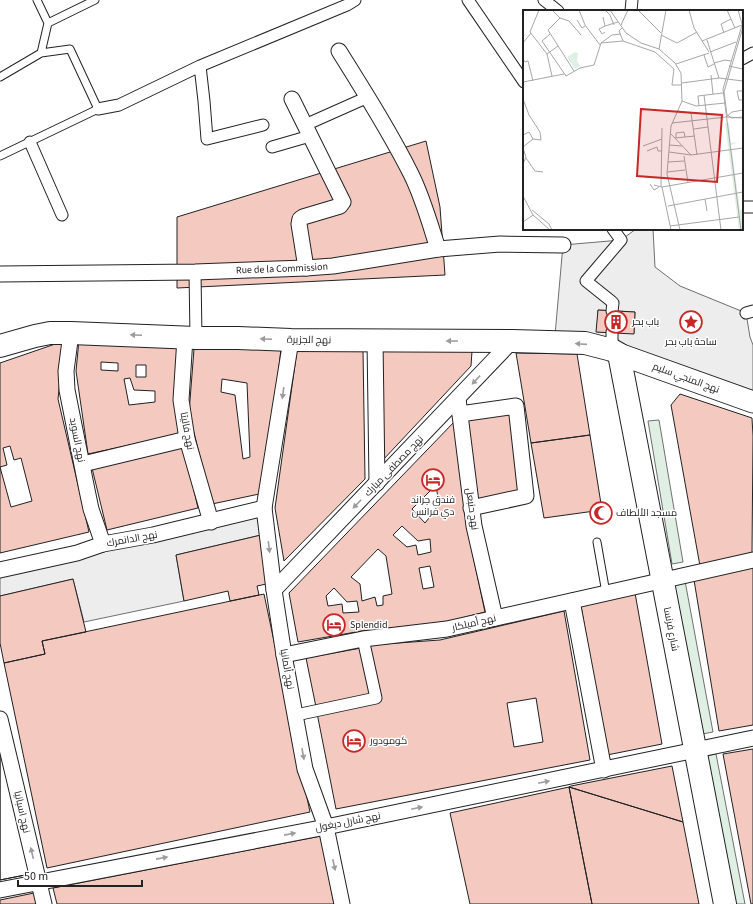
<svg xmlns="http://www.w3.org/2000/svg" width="753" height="904" font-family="'Source Sans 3',Cairo,sans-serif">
	<rect width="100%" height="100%" fill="#fff"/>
	<!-- green -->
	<path fill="#e0efe3" stroke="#6f6f6f" d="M659,420L683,562L672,564L648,421Z
		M685,581L713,732L697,735L669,584Z
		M716,754L745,904H729L702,757Z"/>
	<!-- parking -->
	<path fill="#ededed" stroke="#6f6f6f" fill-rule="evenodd" d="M636,229H653L655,267L680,286L746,313L750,337L753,345V392L555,335L563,245L621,240ZM598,310L635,312L634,333L597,332Z
		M257,516L261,535L176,555L184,601L84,622L73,579L0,596V576Z"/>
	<!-- building -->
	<path fill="#f3c9c0" stroke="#222" fill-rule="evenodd" d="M426,141L440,207L445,275L177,288V217Z
		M598,310L635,312L634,334L596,332Z
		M79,340L179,346L180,434L88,454L76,371ZM101,362L118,363V371L101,370ZM136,365H146V377H136ZM130,378L134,390L155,391V402L129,405L124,379Z
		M64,341L58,399L89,532L0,553V363ZM10,446L14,460L21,458L32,501L11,507L0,467L7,465L3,448Z
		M194,349H281L264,493L212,504L189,413ZM222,379L247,383L250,457L243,459L235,395L221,392Z
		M297,350H363L365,479L284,561L275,508Z
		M381,351H472L471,366L382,461Z
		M516,353L577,354L590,435L531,443Z
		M680,394L752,418L753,436L752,554L700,566L671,405Z
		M511,412L520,492L476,502L466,418Z
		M455,421L467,527L485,612L447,622L362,631L298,642L289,593ZM436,485L439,505L425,523L412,509ZM402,526L418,541L430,539L431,552L418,555L416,545L407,547L393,535ZM378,549L386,556L392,594L383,596V605L377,606L375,597L362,601L360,584L351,577ZM430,566L434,587L423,589L419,568ZM334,588L347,602L357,601L359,612L343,613L342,604L328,606L326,596Z
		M590,435L602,510L544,518L531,443Z
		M184,447L198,508L107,530L92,468Z
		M261,535L271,583L257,586L259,595L230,601L228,591L184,601L176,555Z
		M753,567V725L719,731L694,580Z
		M73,579L86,632L42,641L45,654L4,663L0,643V596Z
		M635,593L662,744L607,755L581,606Z
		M264,594L310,812L47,868L4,663L45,654L42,641Z
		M564,611L590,760L336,809L317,713L380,700L370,645L440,640ZM536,698L543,742L514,747L507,703Z
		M361,648L371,696L316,707L306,658Z
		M0,748L30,874L0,880Z
		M0,748L30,874L0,880Z
		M753,749V904H751L723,754Z
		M672,766L683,822L569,787L571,786Z
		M569,787L683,822L699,904H592Z
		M569,787L592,904H470L450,813Z
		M321,836L334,904H57L53,888Z
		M34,893L37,904H0V900Z"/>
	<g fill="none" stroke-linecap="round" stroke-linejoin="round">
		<!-- pedestrian-tunnel -->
		<path stroke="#d3d3d3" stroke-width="11" stroke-dasharray="11 5.5" stroke-linecap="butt" d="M612,332V311"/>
		<!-- service casing -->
		<g stroke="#222" stroke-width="9">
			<path id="service" d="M48,23L95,0
				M0,77L41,53L48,23L37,0
				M0,156L98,109L70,49L41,53
				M597,542L606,593"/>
		</g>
		<!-- pedestrian casing -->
		<g stroke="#222" stroke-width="13">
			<path id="pedestrian" d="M468,0L524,82
				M544,0L558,11
				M631,11L632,0
				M742,59L753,53
				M200,66L204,101L207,139L263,125
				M98,109L119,105L200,66L347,5L355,0
				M305,125L368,97
				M30,142L62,215
				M272,147L310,136
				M742,207H753
				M195,272L196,338
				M612,311L613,303L611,301L586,281L621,240L613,229
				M746,313L753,311
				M612,350V332
				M296,715L376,698L363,639"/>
		</g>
		<!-- minor casing -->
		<g stroke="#222" stroke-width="17">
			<g id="minor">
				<path d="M339,51C364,91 390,132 411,174C423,198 430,224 438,249"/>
				<path d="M292,99L343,202L340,206L303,217L300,219L299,224L306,268"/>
				<path id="s1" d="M0,274L195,272L306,268L333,266L438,249L500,244L563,245"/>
				<path d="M71,333L66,371L67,390L87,490L91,509L103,544"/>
				<path d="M185,338L181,400L187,439L211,522"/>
				<path d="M291,340L264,508L274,590L284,655L305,769L326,827L342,904"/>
				<path d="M375,340L377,483"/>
				<path d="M458,399L474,526L495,618"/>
				<path d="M460,414L516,406L526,496L471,508"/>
				<path d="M83,464L187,439"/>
				<path d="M0,570L77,553L103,544L153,535L264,508"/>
				<path d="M274,590L512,341"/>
				<path d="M572,601L604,770"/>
				<path d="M284,655L363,639L447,629L753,560"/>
				<path d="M0,719L44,904"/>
				<path d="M0,890L326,827L753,738"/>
			</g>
		</g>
		<!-- secondary casing -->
		<g stroke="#222" stroke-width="23">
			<path id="secondary" d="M619,354L753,402"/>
		</g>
		<!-- primary casing -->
		<g stroke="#222" stroke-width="24">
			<path id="primary" d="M0,346L35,336L50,333H71L196,338H238L291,340L512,341L585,343L612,350L619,354L725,904"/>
		</g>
		<!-- service -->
		<use href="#service" stroke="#fff" stroke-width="7"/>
		<!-- pedestrian -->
		<use href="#pedestrian" stroke="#fff" stroke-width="11"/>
		<!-- minor -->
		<use href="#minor" stroke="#fff" stroke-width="15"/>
		<!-- secondary -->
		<use href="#secondary" stroke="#fff" stroke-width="21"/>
		<!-- primary -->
		<use href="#primary" stroke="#fff" stroke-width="22"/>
	</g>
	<!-- one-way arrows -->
	<defs><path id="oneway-solid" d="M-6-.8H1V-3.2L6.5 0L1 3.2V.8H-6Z"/></defs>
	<g fill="#9c9c9c">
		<use href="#oneway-solid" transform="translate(136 335) rotate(-177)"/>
		<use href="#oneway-solid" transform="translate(266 339) rotate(-177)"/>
		<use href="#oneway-solid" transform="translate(452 341) rotate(-180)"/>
		<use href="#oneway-solid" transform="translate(581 344) rotate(-176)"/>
		<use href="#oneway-solid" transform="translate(476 380) rotate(133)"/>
		<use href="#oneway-solid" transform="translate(283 393) rotate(98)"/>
		<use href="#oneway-solid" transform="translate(357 504) rotate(134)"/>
		<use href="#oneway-solid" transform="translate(269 547) rotate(83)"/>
		<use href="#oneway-solid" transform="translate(303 754) rotate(80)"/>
		<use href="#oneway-solid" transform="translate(544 782) rotate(-12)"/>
		<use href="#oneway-solid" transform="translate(417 808) rotate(-12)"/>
		<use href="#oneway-solid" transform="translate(290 834) rotate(-11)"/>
		<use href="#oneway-solid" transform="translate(32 853) rotate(-103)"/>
		<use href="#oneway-solid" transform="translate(162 858) rotate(-11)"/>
		<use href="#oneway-solid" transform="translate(334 865) rotate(78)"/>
	</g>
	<!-- icons -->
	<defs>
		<g id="building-ring" transform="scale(1.15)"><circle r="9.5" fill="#fff" stroke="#c62828" stroke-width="1.5"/><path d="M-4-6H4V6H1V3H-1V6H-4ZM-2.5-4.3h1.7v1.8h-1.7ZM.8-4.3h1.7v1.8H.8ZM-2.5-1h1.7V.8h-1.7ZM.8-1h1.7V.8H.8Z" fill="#c62828"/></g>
		<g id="sight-ring" transform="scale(1.15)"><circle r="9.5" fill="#fff" stroke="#c62828" stroke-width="1.5"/><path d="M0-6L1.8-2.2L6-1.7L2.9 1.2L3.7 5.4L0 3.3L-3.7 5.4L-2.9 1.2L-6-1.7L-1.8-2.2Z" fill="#c62828"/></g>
		<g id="hotel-ring" transform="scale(1.15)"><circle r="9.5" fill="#fff" stroke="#c62828" stroke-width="1.5"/><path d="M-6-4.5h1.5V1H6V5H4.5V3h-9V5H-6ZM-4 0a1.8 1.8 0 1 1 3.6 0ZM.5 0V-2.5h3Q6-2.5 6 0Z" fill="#c62828"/></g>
		<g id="mosque-ring" transform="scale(1.15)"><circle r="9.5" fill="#fff" stroke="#c62828" stroke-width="1.5"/><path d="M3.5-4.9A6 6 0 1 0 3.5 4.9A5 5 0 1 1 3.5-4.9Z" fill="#c62828"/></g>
	</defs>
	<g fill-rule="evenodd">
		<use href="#building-ring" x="616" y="322"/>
		<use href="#sight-ring" x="691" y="322"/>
		<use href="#hotel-ring" x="433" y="480"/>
		<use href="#mosque-ring" x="601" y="513"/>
		<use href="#hotel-ring" x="334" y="625"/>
		<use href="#hotel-ring" x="354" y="741"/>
	</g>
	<g text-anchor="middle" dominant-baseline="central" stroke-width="3" stroke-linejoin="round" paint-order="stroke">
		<!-- street labels -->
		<g font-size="10" fill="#222" stroke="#fff">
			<text stroke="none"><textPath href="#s1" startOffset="282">Rue de la Commission</textPath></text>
			<text transform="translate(309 340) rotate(1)">نهج الجزيرة</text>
			<text transform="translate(686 378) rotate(20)">نهج المنجي سليم</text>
			<text transform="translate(187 431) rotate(79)">نهج فاليتا</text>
			<text transform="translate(77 440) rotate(79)">نهج السويد</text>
			<text transform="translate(394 466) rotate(-46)">نهج مصطفى مبارك</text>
			<text transform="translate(472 509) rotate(82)">نهج حنبعل</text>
			<text transform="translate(132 539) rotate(-10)">نهج الدانمرك</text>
			<text transform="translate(474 623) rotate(-13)">نهج أميلكار</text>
			<text transform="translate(671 629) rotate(79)">شارع فرنسا</text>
			<text transform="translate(287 669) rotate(80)">نهج ألمانيا</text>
			<text transform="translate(22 812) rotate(77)">نهج اسبانيا</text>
			<text transform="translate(348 822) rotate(-11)">نهج شارل ديغول</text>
		</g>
		<!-- poi labels -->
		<g font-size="10" fill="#222" stroke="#fff" text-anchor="start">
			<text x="632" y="322">باب بحر</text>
			<text x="691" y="342" text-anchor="middle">ساحة باب بحر</text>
			<text x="433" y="500" text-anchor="middle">فندق جراند<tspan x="433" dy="12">دي فرانس</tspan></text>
			<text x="616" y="513">مسجد الألطاف</text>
			<text x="350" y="625">Splendid</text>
			<text x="370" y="741">كومودور</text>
		</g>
	</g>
	<!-- overview -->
	<g transform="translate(523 10)">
		<rect width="220" height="220" fill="#fff"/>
		<path d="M52,42L55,43L54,51L57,56L52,59L44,47ZM202,113H206L208,133L215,132L208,135L217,200L220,199L219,220H216Z" fill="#e0efe3"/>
		<path fill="none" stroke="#a7a7a7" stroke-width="1" d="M16,0L7,22L24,44L29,66M29,0L37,8L46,11L58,25M56,0L62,15L77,35M82,0L87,5L91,15M87,0L103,23L118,33L136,39L152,53L158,63L159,91L148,116L144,164L157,220M115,0L138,23M166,0L171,18L186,42M204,0L212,18M215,0L219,14M80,7L82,16L76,19L79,24L82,22M37,8L25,20L51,61M54,10L59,18L62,16M98,15L105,0M82,16L95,12M220,17L201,82L204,105L209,108L220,107M99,18L96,21L100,31M201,23L198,14L208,9M27,24L19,31L43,66L57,58L71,55L78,33L100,31L132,42L151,59L149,75H159M138,25L154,33L174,22M184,30L196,68M179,31L219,15M0,33L8,23M78,33L89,25L98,24M136,39L143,0M187,42L213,32M24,44L35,36M181,45L185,57L191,54M0,49L2,52L5,51L10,71M191,53L202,50L208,51M153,54L186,43M206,56L220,59M188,65L190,84M0,72L41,64M159,73L196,68L220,71M220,81H214L216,90H220M181,85L198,220M0,89L6,105L17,122L18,130L10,129M159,91L173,96L202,93M176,96L175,86L200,83M154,101L168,103L174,145M203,107L209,102L220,100M149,113L203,107L220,108M171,119L185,117M148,124L168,145M0,125L6,122L10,129L0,137M152,128L172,126M153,128V123L161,122L162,127M146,135L159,136M120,136L139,129M0,138L3,147L0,154M124,141L134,137L135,141H139M146,142L168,145L220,138M161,146L165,173M3,148L12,161L20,162M145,152L161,151M144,162L162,160M127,174L131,180L136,177M131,175L139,177L220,163M138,177L139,118M139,177L148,220M0,186L10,205L27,220M182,189L184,201M145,196L220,182M9,200L26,214L29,220M0,212L10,205M147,216L216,207M218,220L200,79L220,12"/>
		<path fill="#c62828" fill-opacity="0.15" stroke="#c62828" stroke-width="2" d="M118,99L199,105L194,172L114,166Z"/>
		<rect width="220" height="220" fill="none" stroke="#222" stroke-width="2"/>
	</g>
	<!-- scale -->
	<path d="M18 880v6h124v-6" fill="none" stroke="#222222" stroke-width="2"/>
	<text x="24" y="880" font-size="12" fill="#222222" stroke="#ffffff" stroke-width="3" paint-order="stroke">50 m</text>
</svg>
